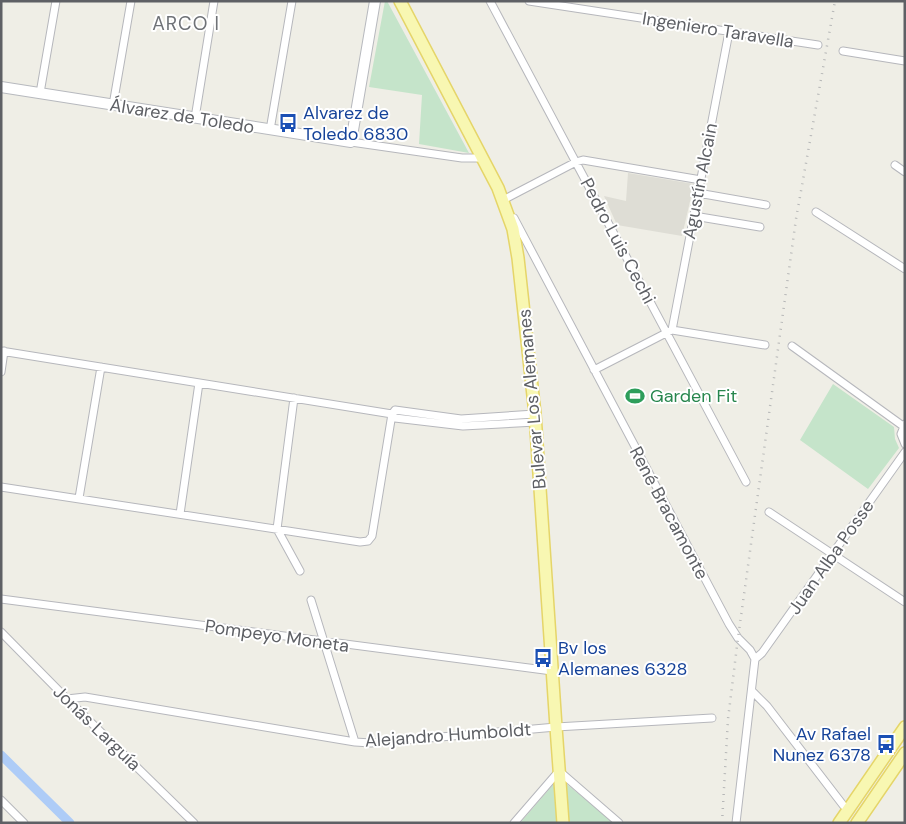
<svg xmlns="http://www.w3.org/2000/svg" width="906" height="824" font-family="'DM Sans',sans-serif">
	<rect width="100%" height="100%" fill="#efeee6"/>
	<!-- education -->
	<path fill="#deddd5" d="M628,173L694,184L682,236L617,225L604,196L626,201Z"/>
	<!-- green -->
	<path fill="#c5e4ca" d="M385,1H387L469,153L419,144L422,95L369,87Z
		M833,384L894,427L895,439L899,448L868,489L800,440Z
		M557,780L563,781L614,823H520Z"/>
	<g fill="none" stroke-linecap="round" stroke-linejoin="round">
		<!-- canal -->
		<path stroke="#aeccf7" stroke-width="9" d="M1,755L70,823"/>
		<!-- minor casing -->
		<g stroke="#b6b7bc" stroke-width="9">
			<path id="minor" d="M490,1L746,482
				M529,1L818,45
				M843,51L905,61
				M40,93L56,1
				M113,105L131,1
				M195,118L214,1
				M270,130L292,1
				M351,142L462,158H483
				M895,165L905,172
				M698,193L766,205
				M504,202L503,200L576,162L583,160L701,180
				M816,212L905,269
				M694,216L760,227
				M514,218L729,624L738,638L750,650L755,659L736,823
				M672,330L729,32
				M792,346L903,426
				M1,351L392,414L395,418L463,426L536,422
				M594,370L672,330L765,345
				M1,372L4,351
				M294,398L277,529L300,571
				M905,424L901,434L905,444
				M1,487L360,542L368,541L372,536L392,414L395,410L461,419L535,414
				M79,498L101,367
				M769,512L905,602
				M180,514L199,383
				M1,599L552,671
				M311,600L355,742
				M1,632L67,699L194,823
				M755,659L762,653L905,452
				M752,691L767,706L843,805L848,810
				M67,699L85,697L355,742L371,743L556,727L712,718
				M1,800L24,823
				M514,823L559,771L619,823"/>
		</g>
		<!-- secondary casing -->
		<g stroke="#b7b9be" stroke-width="12">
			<path id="secondary" d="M1,87L351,142L375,1"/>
		</g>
		<!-- primary casing -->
		<g stroke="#e5d569" stroke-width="14">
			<path id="primary" d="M400,1L498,188L513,229L518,258L535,414L556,727L563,823
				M839,823L905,727
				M857,823L905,753"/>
		</g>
		<!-- minor -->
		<use href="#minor" stroke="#fff" stroke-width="7"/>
		<!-- secondary -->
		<use href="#secondary" stroke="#fff" stroke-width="10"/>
		<!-- primary -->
		<use href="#primary" stroke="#f8f7b2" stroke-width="11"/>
		<!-- rail -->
		<path stroke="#b6b7b7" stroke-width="2.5" stroke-dasharray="1 6" stroke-linecap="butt" d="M722,823L728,719L738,638L796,219L835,1"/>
	</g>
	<!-- icons -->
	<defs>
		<g id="bus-bare" transform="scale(1.5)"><path d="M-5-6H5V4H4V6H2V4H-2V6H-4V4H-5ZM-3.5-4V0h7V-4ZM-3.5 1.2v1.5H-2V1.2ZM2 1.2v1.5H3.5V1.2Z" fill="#1a4fb4" stroke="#fff" stroke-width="2.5" paint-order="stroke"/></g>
		<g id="stadium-bare" transform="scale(1.5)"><path d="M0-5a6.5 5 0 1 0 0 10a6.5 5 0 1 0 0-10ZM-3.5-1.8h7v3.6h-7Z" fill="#2e9e5b" stroke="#fff" stroke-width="2.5" paint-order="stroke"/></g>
	</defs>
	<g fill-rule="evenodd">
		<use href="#bus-bare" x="288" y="123"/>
		<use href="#stadium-bare" x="635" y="396"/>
		<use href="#bus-bare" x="543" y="658"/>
		<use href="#bus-bare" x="886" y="744"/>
	</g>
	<g text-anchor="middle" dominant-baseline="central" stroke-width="4" stroke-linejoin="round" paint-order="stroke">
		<!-- street labels -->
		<g font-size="18" fill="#5e6065" stroke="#fff">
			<text transform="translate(718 30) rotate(9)">Ingeniero Taravella</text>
			<text transform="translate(182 116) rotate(9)">Álvarez de Toledo</text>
			<text transform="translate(700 181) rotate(-79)">Agustín Alcain</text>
			<text transform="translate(618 241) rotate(62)">Pedro Luis Cechi</text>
			<text transform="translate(532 399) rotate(-95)">Bulevar Los Alemanes</text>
			<text transform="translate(669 513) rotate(62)">René Bracamonte</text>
			<text transform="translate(831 557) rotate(-55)">Juan Alba Posse</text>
			<text transform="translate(277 636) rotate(8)">Pompeyo Moneta</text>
			<text transform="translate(97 728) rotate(44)">Jonás Larguía</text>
			<text transform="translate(448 735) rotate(-4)">Alejandro Humboldt</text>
		</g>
		<!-- transit labels -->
		<g font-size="18" fill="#164399" stroke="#fff" text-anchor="start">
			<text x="303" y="113">Alvarez de<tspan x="303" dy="21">Toledo 6830</tspan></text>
			<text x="558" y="648">Bv los<tspan x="558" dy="21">Alemanes 6328</tspan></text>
			<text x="871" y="734" text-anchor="end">Av Rafael<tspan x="871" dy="21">Nunez 6378</tspan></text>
		</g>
		<!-- leisure labels -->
		<g font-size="18" fill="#27864d" stroke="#fff" text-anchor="start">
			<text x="650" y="396">Garden Fit</text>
		</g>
		<!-- neighbourhood labels -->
		<g font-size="19" letter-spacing="1" fill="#6f7277" stroke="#fff">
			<text x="186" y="23">ARCO I</text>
		</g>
	</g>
	<!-- border -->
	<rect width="906" height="824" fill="none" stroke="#5e6065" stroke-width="5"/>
</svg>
